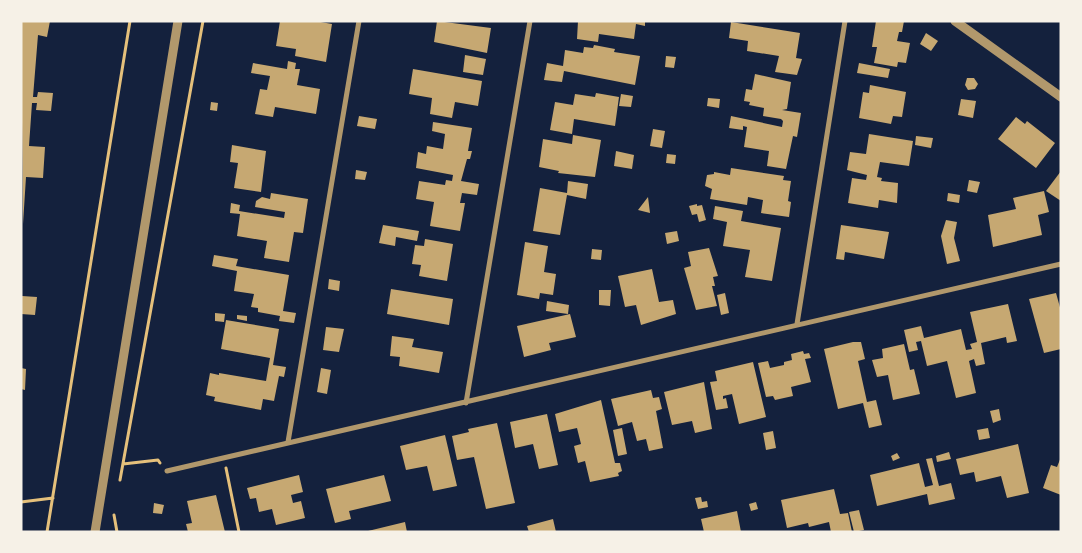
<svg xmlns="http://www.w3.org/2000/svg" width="1082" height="553" font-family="'IBM Plex Sans',sans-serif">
	<rect width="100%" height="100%" fill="#14213d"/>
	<!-- building -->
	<path fill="#c6a872" d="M21,21H50L47,37L38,35L33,97H37L38,92L53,93L51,111L36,110L37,103H32L29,146L45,147L43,178L26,177L23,224Z
		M280,21H315L332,24L326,62L295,56L296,49L276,46Z
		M437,21L491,28L487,53L434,42Z
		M578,21H645V26L636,24L634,39L599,34L598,42L577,39Z
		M876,21H904L902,32H899L897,41L910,43L906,63L898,62L897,67L874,63L877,47H872Z
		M731,22L800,33L796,58L802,59L797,75L775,72L779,56L747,51L748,41L729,38Z
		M926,33L938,41L931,51L920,44Z
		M594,45L615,49L614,52L640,56L635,85L564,71L562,82L544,80L547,63L563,66L565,50L583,53L584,47L593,48Z
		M465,55L486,59L483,75L463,72Z
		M666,56L676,57L674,68L665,67Z
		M288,61L296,63L295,69H300L297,85L320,89L316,114L275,107L273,117L255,114L260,89L267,90L270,76L251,73L253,63L287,69Z
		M859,63L890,69L888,78L857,73Z
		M413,69L482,81L478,106L455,102L452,118L430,114L432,98L409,94Z
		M755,74L791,82L787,109L782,110L801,113L797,137L793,136L786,169L767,166L769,151L744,147L747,127L743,126V130L729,128L731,116L782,127L783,121L781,119L763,116L764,108L749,105L750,102L744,101L746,89L752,90Z
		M967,78H974L978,84L975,89L968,90L965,85Z
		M870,85L906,92L902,117L893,116L891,124L859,118L863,92L869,93Z
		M596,93L619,97L615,126L574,119L572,134L550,130L555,102L573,105L575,94L595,97Z
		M621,94L633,96L631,107L619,106Z
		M708,98L720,99L719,108L707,106Z
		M961,99L976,101L973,118L958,115Z
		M211,102L218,103L217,111L210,110Z
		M359,116L377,119L375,129L357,126Z
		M1016,117L1025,124L1027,121L1055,143L1036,168L998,139Z
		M433,122L472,128L468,151H472L470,159H467L461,181L479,184L477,195L462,193L460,203H465L460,231L430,226L434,202L416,199L419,181L445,185L446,180L452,181L453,175L416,168L418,152L426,154L427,146L443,149L445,134L432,131Z
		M653,129L665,131L662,148L650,146Z
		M869,134L913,141L909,166L880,162L877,177L882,178L881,181L898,183L897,203L879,200L878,208L848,203L852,178L866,180L867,175L847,170L850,152L866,154Z
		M573,135L601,140L595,177L558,173L559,171L539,167L543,139L572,144Z
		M916,136L933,138L931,148L915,145Z
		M232,145L266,151L261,192L234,188L238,163L230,162Z
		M616,151L634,155L632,169L614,166Z
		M667,154L676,155L675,164L666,163Z
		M731,168L784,176L783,180L791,181L788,201L791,202L789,217L761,213L763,200L748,197L747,205L710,199L712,189L705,186L707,175L714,174V172L730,175Z
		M356,170L367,172L365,180L355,179Z
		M1061,171V201L1046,191Z
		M969,180L980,182L977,193L967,191Z
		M568,181L588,184L586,199L567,195L560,235L533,231L540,188L567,193Z
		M1044,191L1049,212L1038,215L1042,235L993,247L988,215L1016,209L1013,198Z
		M271,193L308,199L303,233L294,232L289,262L264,258L267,241L237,236L240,214L230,213L231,203L240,205L239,211L284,218L285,212L255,207L256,201L262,197L270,199Z
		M948,193L960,195L959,203L947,201Z
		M648,197L650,213L638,210Z
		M697,204V206L702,205L706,220L699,222L697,214L692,215L689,206Z
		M715,206L743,211L741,221L781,228L772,281L745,277L750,250L723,246L727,222L713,219Z
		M946,220L957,222L954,238L960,261L947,264L941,236Z
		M383,225L419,231L417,241L396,237L395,246L379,243Z
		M841,225L889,232L884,259L845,252L844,260L836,259Z
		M677,231L679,241L667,244L665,233Z
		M425,239L453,244L447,281L419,276L421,265L412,264L415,245L424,246Z
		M525,242L548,246L544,272L556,274L553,295L540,293L539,299L517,295Z
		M709,248L718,276L713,277L715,286H712L717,306L696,310L684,268L691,266L688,252Z
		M592,249L602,250L601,260L591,259Z
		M214,255L238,259L236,266L289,275L283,311L296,313L294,323L279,321L280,316L258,312V308L251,307L254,294L234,291L237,271L212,266Z
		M652,269L659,302L673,300L676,314L641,325L636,305L625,307L618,276Z
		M329,279L340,281L339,291L328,289Z
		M391,289L453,299L449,325L387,314Z
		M599,290H611L610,306L599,305Z
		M725,293L729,313L721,315L717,295Z
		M1056,293L1061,311V349L1044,353L1029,299Z
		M22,296L37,297L35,315L21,314Z
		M547,301L569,305L568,314L546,311Z
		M1008,304L1017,341L1007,343L1006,337L981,343L985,364L976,366L974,359L969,361L976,393L956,398L947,361L927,366L921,341L916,342L918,350L909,352L904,330L921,326L924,338L961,329L966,350L972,349L970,344L977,342L970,312Z
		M215,313L225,314L224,322L215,321Z
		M570,314L576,337L549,343L551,350L524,357L517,326Z
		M237,315L247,316V321L237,319Z
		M226,320L279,329L273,365L286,367L284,377L279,376L274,401L263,399L261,410L214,401L215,397L206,395L210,373L219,375V373L266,381L270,358L221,349Z
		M326,327L344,329L339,352L323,350Z
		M392,336L414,339L412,347L443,352L439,373L399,366L400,357L390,356Z
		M853,342H861L865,359L858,361L867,402L876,400L882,425L869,428L863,403L838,409L824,349Z
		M904,344L910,370L914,369L920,394L893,400L888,375L877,377L872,360L883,358L882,349Z
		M803,351L804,354L809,353L811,358L805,359L811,382L791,387L793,396L775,400L773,396L766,397L758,363L768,361L770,368L784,365V362L792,360L791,354Z
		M753,362L766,417L739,424L732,394L723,396V399L726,398L728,408L716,410L710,382L717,381L715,371Z
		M21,368L26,369L25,390L21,389Z
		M321,368L331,370L327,394L317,392Z
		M704,382L712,429L695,433L692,421L672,425L664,392Z
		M651,390L653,398L659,397L662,409L656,411L663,448L649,451L646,439L637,441L632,422L618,426L611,399Z
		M601,400L615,463H620L622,471L618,473L619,476L590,482L585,461L578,463L574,446L581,444L577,428L559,432L555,414Z
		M999,409L1001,420L993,423L990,411Z
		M547,414L558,465L539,469L533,444L515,448L510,422Z
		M497,423L515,503L486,509L474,457L457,460L452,436L469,432L468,429Z
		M622,428L627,454L618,456L613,430Z
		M988,428L990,438L979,440L977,430Z
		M773,431L776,448L766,450L763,433Z
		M445,435L457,486L433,491L427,466L406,470L400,446Z
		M1018,444L1029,493L1007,498L1001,476L976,482L974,472L960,475L956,459Z
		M949,452L951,459L937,462L936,456Z
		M897,453L900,458L893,461L891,456Z
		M1061,457V495L1043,488L1051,465L1057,467Z
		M932,458L939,486L951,483L955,499L929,505L927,494L877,506L870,475L919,463L925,487L933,485L926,459Z
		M299,475L303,492L291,495L293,503L301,501L305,518L276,525L272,509L259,512L256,498L250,499L247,488Z
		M384,475L391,501L349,511L351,519L335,523L326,489Z
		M834,489L840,514L848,513L852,532H831L829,522L809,527L808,523L787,528L781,500Z
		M216,495L225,532H188L186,524L192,523L187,501Z
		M701,497L702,502L707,501L708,507L698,509L695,498Z
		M756,502L758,509L751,511L749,504Z
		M154,503L164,505L162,514L153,513Z
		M859,510L864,530L854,532L849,512Z
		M737,511L741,532H704L701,519Z
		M553,519L556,532H529L527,526Z
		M405,522L407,532H368V531Z"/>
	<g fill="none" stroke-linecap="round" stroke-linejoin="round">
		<!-- path -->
		<path stroke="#e5c07b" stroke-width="3" d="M123,464L158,460L160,463
			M226,468L239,532
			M120,480L203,21
			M21,502L53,498
			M114,515L117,532
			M47,532L130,21"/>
		<!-- minor -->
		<path stroke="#b1986c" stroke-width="5" d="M797,324L845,21
			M466,403L530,21
			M288,442L359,21
			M167,471L1061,264"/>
		<!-- tertiary -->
		<path stroke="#b1986c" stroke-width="9" d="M955,21L1061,97
			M95,532L178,21"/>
	</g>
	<!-- border -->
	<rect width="1082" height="553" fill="none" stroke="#f6f1e7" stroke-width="45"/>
</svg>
